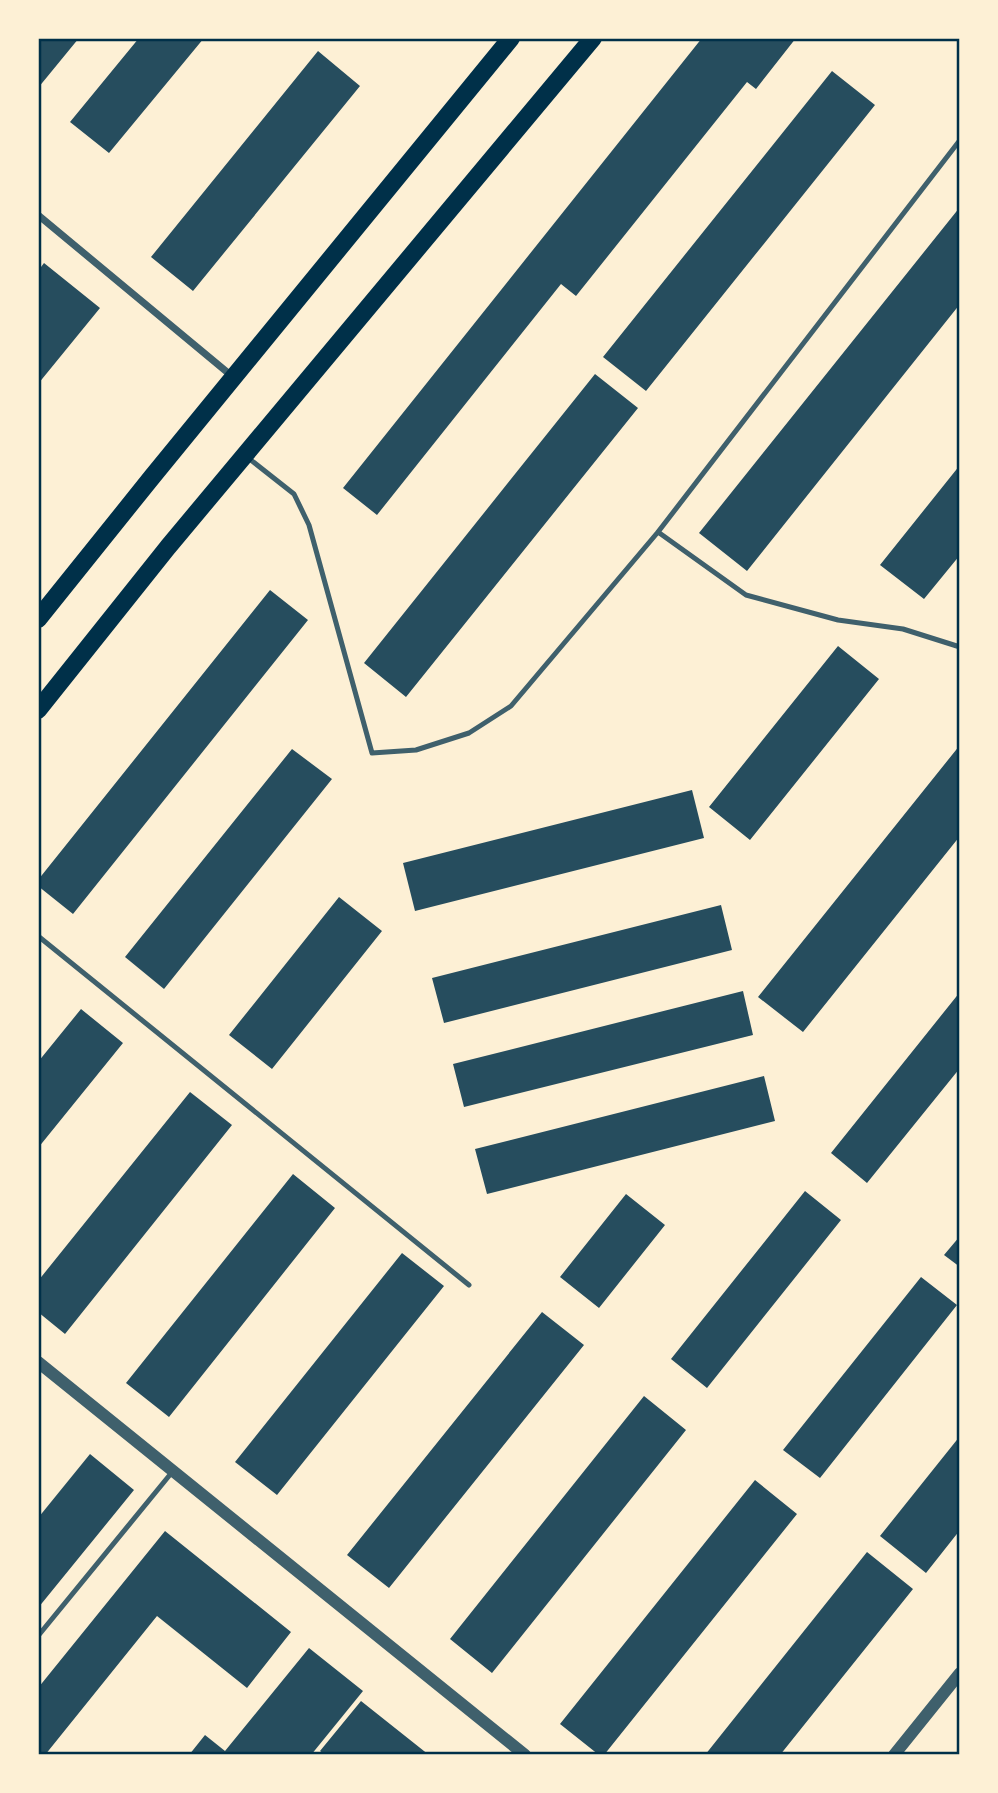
<svg xmlns="http://www.w3.org/2000/svg" width="998" height="1793" font-family="Montserrat,sans-serif">
	<rect width="100%" height="100%" fill="#fdf0d5"/>
	<!-- building -->
	<path fill="#264d5e" d="M38,38H79L38,88Z
		M139,38H204L109,153L70,122Z
		M702,38H796L756,89L747,82L576,296L561,284L377,515L343,488Z
		M318,51L360,86L193,291L151,257Z
		M832,71L875,105L646,391L603,357Z
		M960,207V304L747,571L699,533Z
		M44,263L100,308L38,384V271Z
		M595,374L638,408L406,697L364,663Z
		M960,465V555L924,599L880,565Z
		M270,590L308,620L73,914L38,886V880Z
		M838,646L879,679L750,840L709,807Z
		M960,745V836L803,1032L758,997Z
		M292,749L332,779L164,989L125,957Z
		M692,790L704,838L415,911L403,863Z
		M339,897L382,931L272,1069L229,1035Z
		M721,905L732,950L444,1023L432,978Z
		M743,991L753,1035L464,1107L453,1064Z
		M960,992V1068L867,1183L831,1153Z
		M81,1009L123,1043L38,1148V1062Z
		M764,1076L775,1121L487,1194L475,1149Z
		M190,1092L232,1125L65,1334L38,1312V1281Z
		M293,1174L335,1208L169,1417L126,1383Z
		M805,1191L841,1220L707,1388L671,1359Z
		M626,1194L665,1225L599,1308L560,1277Z
		M960,1236V1267L944,1255Z
		M402,1253L444,1286L277,1495L235,1462Z
		M921,1277L957,1305L820,1478L783,1450Z
		M542,1312L584,1345L389,1588L347,1555Z
		M644,1396L686,1430L492,1673L450,1639Z
		M960,1436V1530L926,1573L880,1536Z
		M90,1454L134,1490L38,1608V1518Z
		M755,1480L797,1514L604,1755H599L560,1724Z
		M165,1531L291,1632L247,1688L157,1616L45,1755H38V1688Z
		M867,1552L913,1589L780,1755H705Z
		M309,1648L363,1691L311,1755H189L205,1735L225,1751Z
		M361,1701L429,1755H325L320,1751Z"/>
	<g fill="none" stroke-linecap="round" stroke-linejoin="round">
		<!-- service -->
		<path stroke="#3f606c" stroke-width="5" d="M247,457L294,494L309,525L372,753L416,750L469,733L511,706L658,532L960,140
			M658,532L746,595L838,620L903,629L960,647
			M38,936L469,1285
			M38,1636L173,1471"/>
		<!-- minor -->
		<path stroke="#3f606c" stroke-width="7" d="M38,215L233,377"/>
		<!-- tertiary -->
		<path stroke="#3f606c" stroke-width="12" d="M38,1362L525,1755
			M894,1755L960,1673"/>
		<!-- primary -->
		<path stroke="#003049" stroke-width="18" d="M38,619L152,477L511,38
			M38,710L168,547L593,38"/>
	</g>
	<!-- border -->
	<rect width="998" height="1793" fill="none" stroke="#fdf0d5" stroke-width="80"/>
	<rect x="40" y="40" width="918" height="1713" fill="none" stroke="#003049" stroke-width="2.5"/>
</svg>
